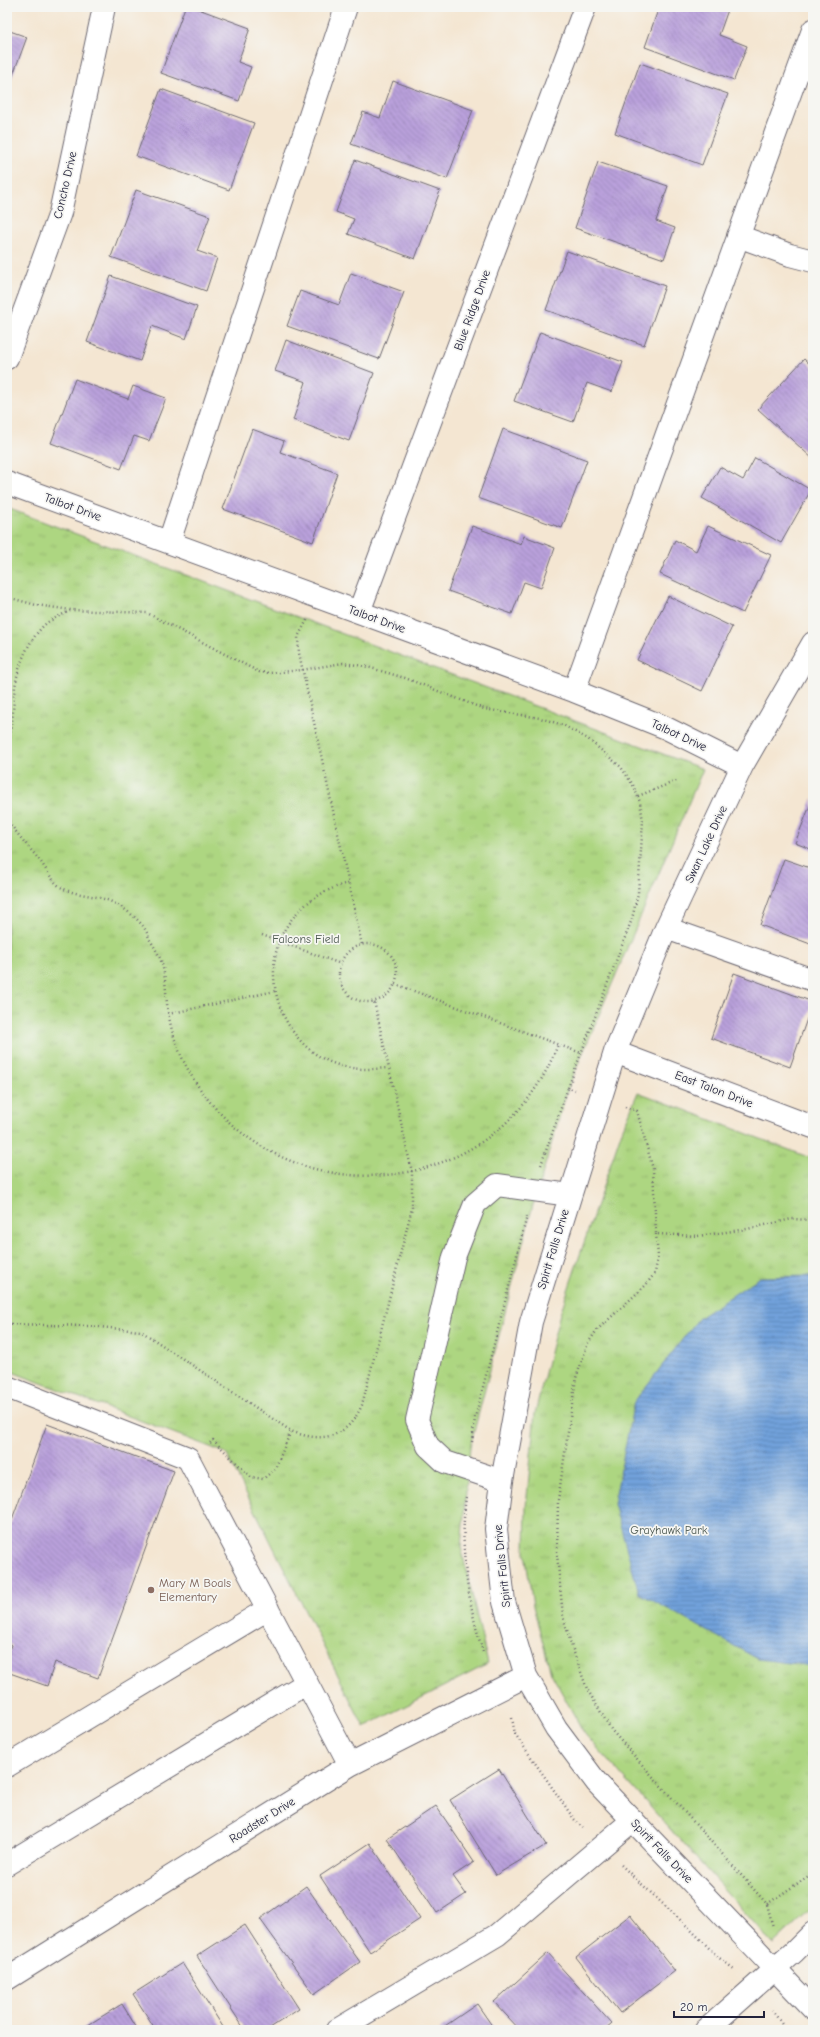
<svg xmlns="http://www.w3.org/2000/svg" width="820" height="2037" font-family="'Comic Neue',sans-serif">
	<defs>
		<pattern id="park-tufts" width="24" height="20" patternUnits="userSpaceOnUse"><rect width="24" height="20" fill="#add681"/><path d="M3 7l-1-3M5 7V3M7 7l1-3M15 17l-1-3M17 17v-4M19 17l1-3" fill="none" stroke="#95b770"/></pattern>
		<pattern id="water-rules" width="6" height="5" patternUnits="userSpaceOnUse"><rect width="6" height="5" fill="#71a1db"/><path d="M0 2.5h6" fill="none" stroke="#5c83b3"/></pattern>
		<pattern id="building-back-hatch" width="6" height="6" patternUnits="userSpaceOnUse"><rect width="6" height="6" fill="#b9a0db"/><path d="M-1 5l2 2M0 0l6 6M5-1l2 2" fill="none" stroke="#9682b3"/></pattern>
	</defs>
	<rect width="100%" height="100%" fill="#f6f6f2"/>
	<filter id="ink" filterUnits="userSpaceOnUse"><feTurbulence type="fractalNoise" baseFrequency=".025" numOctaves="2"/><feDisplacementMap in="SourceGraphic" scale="8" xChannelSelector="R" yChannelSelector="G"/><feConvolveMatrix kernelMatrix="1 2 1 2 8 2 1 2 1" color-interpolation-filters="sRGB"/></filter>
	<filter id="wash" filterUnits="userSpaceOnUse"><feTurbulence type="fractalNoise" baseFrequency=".012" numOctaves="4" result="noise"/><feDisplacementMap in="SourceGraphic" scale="16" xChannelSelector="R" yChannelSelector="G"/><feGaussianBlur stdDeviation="0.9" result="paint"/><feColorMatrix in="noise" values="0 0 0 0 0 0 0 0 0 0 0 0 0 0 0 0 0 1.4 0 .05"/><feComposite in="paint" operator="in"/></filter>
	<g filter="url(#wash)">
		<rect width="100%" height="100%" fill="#f4e6d2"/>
		<!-- park -->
		<path fill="url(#park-tufts)" stroke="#687c5e" d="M7,508L703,769L568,1088L531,1212L470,1447L461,1547L488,1664L364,1727L226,1453L7,1370Z
			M638,1092L813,1159V1907L773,1944L584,1733L551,1673L533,1606L525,1553L526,1507L535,1413L559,1317L621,1133Z"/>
		<!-- water -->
		<path fill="url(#water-rules)" stroke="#4a628b" d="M813,1276V1666L758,1659L639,1593L614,1504L634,1402L699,1318L760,1277Z"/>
		<g id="blocks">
			<!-- building -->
			<path fill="url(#building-back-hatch)" d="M185,7H193L250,28L238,62L251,67L239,101L161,73Z
				M659,7H729L719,35L747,46L734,80L645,47Z
				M7,30L27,37L7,91Z
				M640,63L728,94L702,165L615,133Z
				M393,81L473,110L447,179L351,144L363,112L380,118Z
				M161,89L254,123L229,190L136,156Z
				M355,160L440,191L415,259L348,234L354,219L336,212Z
				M598,162L668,186L656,221L675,228L664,259L575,228Z
				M136,190L210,216L197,251L217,258L206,291L111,257Z
				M567,251L665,286L644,345L546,310Z
				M351,273L404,292L379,359L287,326L300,291L339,305Z
				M111,276L197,307L186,339L152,326L140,361L87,342Z
				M540,332L623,362L612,392L587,383L573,422L514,401Z
				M286,340L374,373L349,441L293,420L306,382L275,371Z
				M804,359L813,367V459L758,409Z
				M75,379L128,399L133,386L166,398L149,441L134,436L121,469L51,443Z
				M252,429L284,441L280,452L337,473L313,542L223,509Z
				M503,429L587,460L562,528L478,498Z
				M755,458L811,490L781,543L702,498L720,467L743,480Z
				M472,526L521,544L524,536L555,548L541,588L524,582L512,614L448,591Z
				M708,526L771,555L743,613L660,574L675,540L696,551Z
				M668,596L732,627L702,691L637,660Z
				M813,798V850L795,843Z
				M784,859L813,869V945L760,925Z
				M734,973L813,1002L790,1067L711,1038Z
				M47,1424L174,1471L98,1678L55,1662L47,1686L7,1672V1659L12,1645L7,1643V1533Z
				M499,1769L546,1845L496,1875L450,1800Z
				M436,1806L474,1862L453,1876L466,1894L437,1913L387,1839Z
				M370,1843L420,1919L370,1952L320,1876Z
				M306,1886L360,1962L314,1994L260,1919Z
				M630,1915L675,1971L620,2013L576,1957Z
				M245,1925L299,2009L267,2030H245L197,1956Z
				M548,1953L612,2024L605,2030H520L494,2002Z
				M182,1963L225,2030H156L133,1994Z
				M122,2004L138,2030H80Z
				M477,2004L495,2030H439Z"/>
		</g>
	</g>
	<g filter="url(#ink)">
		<use href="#blocks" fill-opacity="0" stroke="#6c6770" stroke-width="1"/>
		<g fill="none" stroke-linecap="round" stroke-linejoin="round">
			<!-- minor casing -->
			<g stroke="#6c6770" stroke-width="24">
				<path id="minor" d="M738,236L790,255L813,261
					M7,358L60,213L104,7
					M7,483L574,691L664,727L742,766
					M169,542L346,7
					M359,612L585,7
					M813,643L742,766L666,928L615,1052L531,1322L502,1481L496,1529L504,1602L526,1676L556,1728L597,1783L813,2009
					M574,691L813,30
					M666,928L813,980
					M615,1052L813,1127
					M7,1387L188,1458L350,1765
					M502,1481L445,1462L428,1446L417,1420L454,1257L475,1204L497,1185L570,1195
					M7,1766L268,1609
					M7,1864L307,1683
					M7,1979L350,1765L526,1676
					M337,2030L497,1935L633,1820
					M706,2030L794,1952L813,1933"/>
			</g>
			<!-- path -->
			<path stroke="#6c6770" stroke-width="2.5" stroke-dasharray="1 3" stroke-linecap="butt" d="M7,597L36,605L71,610L147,613L259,672L270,673L302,670L343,663L364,666L405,678L484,709L540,718L563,725L588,739L621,767L633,785L640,802L643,821L638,893L632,919L568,1088L575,1090
				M307,620L298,637L299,653L362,945
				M7,748C12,731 13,714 14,696C16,670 27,639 48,622C55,618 63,614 70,611
				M638,796L679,780
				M7,818C16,834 29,847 41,862C46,869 51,879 58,885C70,895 89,894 104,899C118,903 133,914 143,926C146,930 148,935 150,940C154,946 157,952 160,958C167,976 165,998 169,1017C174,1045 188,1074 206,1097C303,1221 503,1195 558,1044
				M348,883C328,889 312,897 297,913C250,962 279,1053 346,1067C360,1070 374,1069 388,1068
				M262,935L341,964
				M339 973a29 29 0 1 1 58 0a29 29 0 1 1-58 0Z
				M395,984L581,1053
				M168,1014L275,991
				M625,1107L637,1111L653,1169L656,1234L698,1236L747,1229L792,1219L813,1220
				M541,1165L568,1088
				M656,1234L658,1256L655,1273L645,1286L597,1330L588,1343L576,1378L558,1500L557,1554L563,1616L572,1647L587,1689L612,1731L767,1904L773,1927
				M7,1324L89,1326L141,1331L291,1431C323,1444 348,1437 362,1405L412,1208V1172L374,1001
				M472,1442L475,1418L527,1216
				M210,1443L213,1440L251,1477L263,1479L275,1469L291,1431
				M466,1497C459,1547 468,1604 483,1652
				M512,1718L515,1734L574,1819L583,1828
				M621,1865L689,1928L718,1957L734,1969
				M767,1904L813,1873
				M772,2010L786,2030"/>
			<!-- minor -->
			<use href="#minor" stroke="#fff" stroke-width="22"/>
		</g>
	</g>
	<!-- markers -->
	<circle fill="#8d6e63" stroke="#f6f6f2" stroke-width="1.5" cx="151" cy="1590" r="4"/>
	<g text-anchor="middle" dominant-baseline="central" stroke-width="3.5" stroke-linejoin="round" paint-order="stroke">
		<!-- street labels -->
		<g font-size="12" fill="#22223b" stroke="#f6f6f2">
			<text transform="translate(65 185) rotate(-77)">Concho Drive</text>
			<text transform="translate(472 310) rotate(-70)">Blue Ridge Drive</text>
			<text transform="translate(73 507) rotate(20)">Talbot Drive</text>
			<text transform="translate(377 619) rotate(20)">Talbot Drive</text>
			<text transform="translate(679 735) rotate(25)">Talbot Drive</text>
			<text transform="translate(706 844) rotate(-65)">Swan Lake Drive</text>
			<text transform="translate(714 1089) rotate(21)">East Talon Drive</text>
			<text transform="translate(553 1249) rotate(-73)">Spirit Falls Drive</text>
			<text transform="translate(502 1566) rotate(-96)">Spirit Falls Drive</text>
			<text transform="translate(262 1820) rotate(-32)">Roadster Drive</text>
			<text transform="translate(662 1851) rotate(46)">Spirit Falls Drive</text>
		</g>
		<!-- park labels -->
		<g font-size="12" fill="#4c5850" stroke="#f6f6f2">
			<text x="306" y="939">Falcons Field</text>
			<text x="669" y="1530">Grayhawk Park</text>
		</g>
		<!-- education labels -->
		<g font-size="12" fill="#785e54" stroke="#f6f6f2" text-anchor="start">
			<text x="159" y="1583">Mary M Boals<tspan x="159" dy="14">Elementary</tspan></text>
		</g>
	</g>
	<!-- margin -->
	<rect width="820" height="2037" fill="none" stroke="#f6f6f2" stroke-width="24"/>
	<!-- scale -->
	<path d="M674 2011v6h90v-6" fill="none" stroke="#22223b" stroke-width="2"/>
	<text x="680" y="2011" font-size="12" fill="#22223b" stroke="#f6f6f2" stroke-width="3" paint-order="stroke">20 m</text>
</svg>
